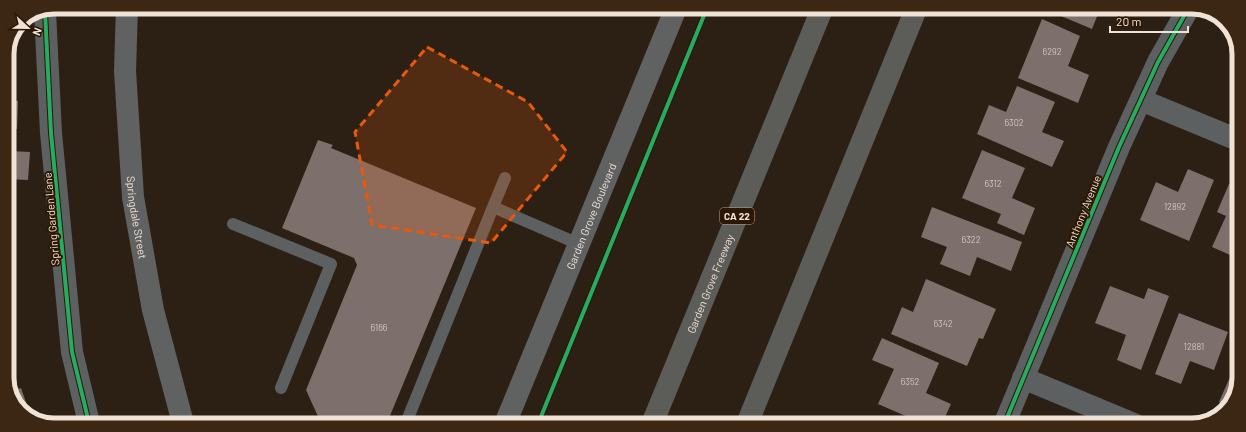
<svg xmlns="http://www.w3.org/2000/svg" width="1246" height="432" font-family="Barlow,sans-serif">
	<rect width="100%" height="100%" fill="#2c2015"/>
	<!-- building -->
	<path fill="#7c6f6c" d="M1050,9H1100L1092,29L1049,11Z
		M1042,19L1080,36L1068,66L1089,75L1078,103L1018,78Z
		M9,47L8,68H7V52Z
		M7,75L13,76L12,100L18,101L17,129L12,128L11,151L30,152L28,180L7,179Z
		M1017,86L1055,102L1042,132L1064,141L1052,167L977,134L989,105L1006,112Z
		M318,140L333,145L331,148L476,208L387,423H321L306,390L357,265L354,258L282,228Z
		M982,150L1025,168L1012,198L1035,208L1024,235L997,223L1001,214L962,198Z
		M1188,169L1214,180L1189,241L1140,220L1156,182L1178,192Z
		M1229,184L1238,188L1237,258L1212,247L1226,216L1217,212Z
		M932,207L1022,242L1011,271L977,257L970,276L940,264L947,247L921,237Z
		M926,279L996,309L983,339L979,338L967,366L891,334L902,307L913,312Z
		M1110,286L1144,299L1148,288L1169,296L1141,370L1117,360L1126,335L1095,323Z
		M1179,313L1228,332L1214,370L1190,361L1181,384L1155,374Z
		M882,338L939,363L926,393L951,404L942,424H924L878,404L894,369L872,360Z
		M1237,361V393L1227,406L1219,402Z
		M21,388L31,417L17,407L11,391Z
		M882,418L899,424H879Z"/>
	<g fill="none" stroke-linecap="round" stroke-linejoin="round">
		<!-- lane -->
		<path stroke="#5d6061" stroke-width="12" d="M493,207L505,178
			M233,224L331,264L281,388
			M406,423L493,207L579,244"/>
		<!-- street -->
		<path stroke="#5d6061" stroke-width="22" d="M45,11L51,133L72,352L89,423
			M1141,100L1238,140
			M1023,378L1136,425
			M1004,425L1119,147L1158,62L1188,9"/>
		<!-- secondary -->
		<g stroke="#606161" stroke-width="22">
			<path id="s1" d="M127,7L125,71L133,197L153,310L183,423"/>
			<path id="s2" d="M505,424L676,8"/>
		</g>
		<!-- highway -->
		<g stroke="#5c5c58" stroke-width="22">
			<path id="s3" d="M652,424L822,9"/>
			<path d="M747,424L916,9"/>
		</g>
		<!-- cycleway casing -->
		<g stroke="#2c1703" stroke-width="6">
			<path id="cycleway" d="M45,11L51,133L72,352L89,423
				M538,424L707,8
				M1004,425L1119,147L1158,62L1188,9"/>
		</g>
		<!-- cycleway -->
		<use href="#cycleway" stroke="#26ab63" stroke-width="4"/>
	</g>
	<!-- marked area -->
	<path fill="#e8590c" fill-opacity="0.2" stroke="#e8590c" stroke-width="3" stroke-dasharray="8 5" stroke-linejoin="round" d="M427,47L528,102L567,152L491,243L372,225L355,132Z"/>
	<g text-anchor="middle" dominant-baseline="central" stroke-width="4" stroke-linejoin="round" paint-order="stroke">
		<!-- number labels -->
		<g font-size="9" fill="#d4c5bc">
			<text x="1052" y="51">6292</text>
			<text x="1014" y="122">6302</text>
			<text x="993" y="183">6312</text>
			<text x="1175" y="206">12892</text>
			<text x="971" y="239">6322</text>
			<text x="943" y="323">6342</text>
			<text x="379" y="327">6166</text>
			<text x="1194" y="346">12881</text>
			<text x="910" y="381">6352</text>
		</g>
		<!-- shield labels -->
		<rect fill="#2c1703" stroke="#b6a597" stroke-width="1" x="720" y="208" width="34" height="16" rx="3"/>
		<g font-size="10" font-weight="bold" fill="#f1e2d6">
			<text x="737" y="216">CA 22</text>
		</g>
		<!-- street labels -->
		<g font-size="11" fill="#f1e2d6" stroke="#2c1703">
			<text transform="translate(1083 211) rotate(-68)">Anthony Avenue</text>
			<text stroke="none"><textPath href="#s2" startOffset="225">Garden Grove Boulevard</textPath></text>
			<text stroke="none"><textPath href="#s1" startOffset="211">Springdale Street</textPath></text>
			<text transform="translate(51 219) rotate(-95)">Spring Garden Lane</text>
			<text stroke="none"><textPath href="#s3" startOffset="152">Garden Grove Freeway</textPath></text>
		</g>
	</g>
	<!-- crop -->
	<path d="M0 0H1246V432H0ZM54 14H1192A40 40 0 0 1 1232 54V378A40 40 0 0 1 1192 418H54A40 40 0 0 1 14 378V54A40 40 0 0 1 54 14Z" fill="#3c2714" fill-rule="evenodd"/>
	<path fill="none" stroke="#f1e2d6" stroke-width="5" d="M54 14H1192A40 40 0 0 1 1232 54V378A40 40 0 0 1 1192 418H54A40 40 0 0 1 14 378V54A40 40 0 0 1 54 14Z"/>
	<!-- north arrow -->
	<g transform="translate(28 28) rotate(112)" stroke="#2c1703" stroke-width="3" paint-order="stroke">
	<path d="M0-3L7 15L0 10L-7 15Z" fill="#f1e2d6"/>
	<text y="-6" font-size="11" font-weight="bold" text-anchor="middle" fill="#f1e2d6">N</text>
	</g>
	<!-- scale -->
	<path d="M1110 26v6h78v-6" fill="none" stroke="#f1e2d6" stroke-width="2"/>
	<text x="1116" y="26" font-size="12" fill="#f1e2d6" stroke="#2c1703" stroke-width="3" paint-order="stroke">20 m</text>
</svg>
